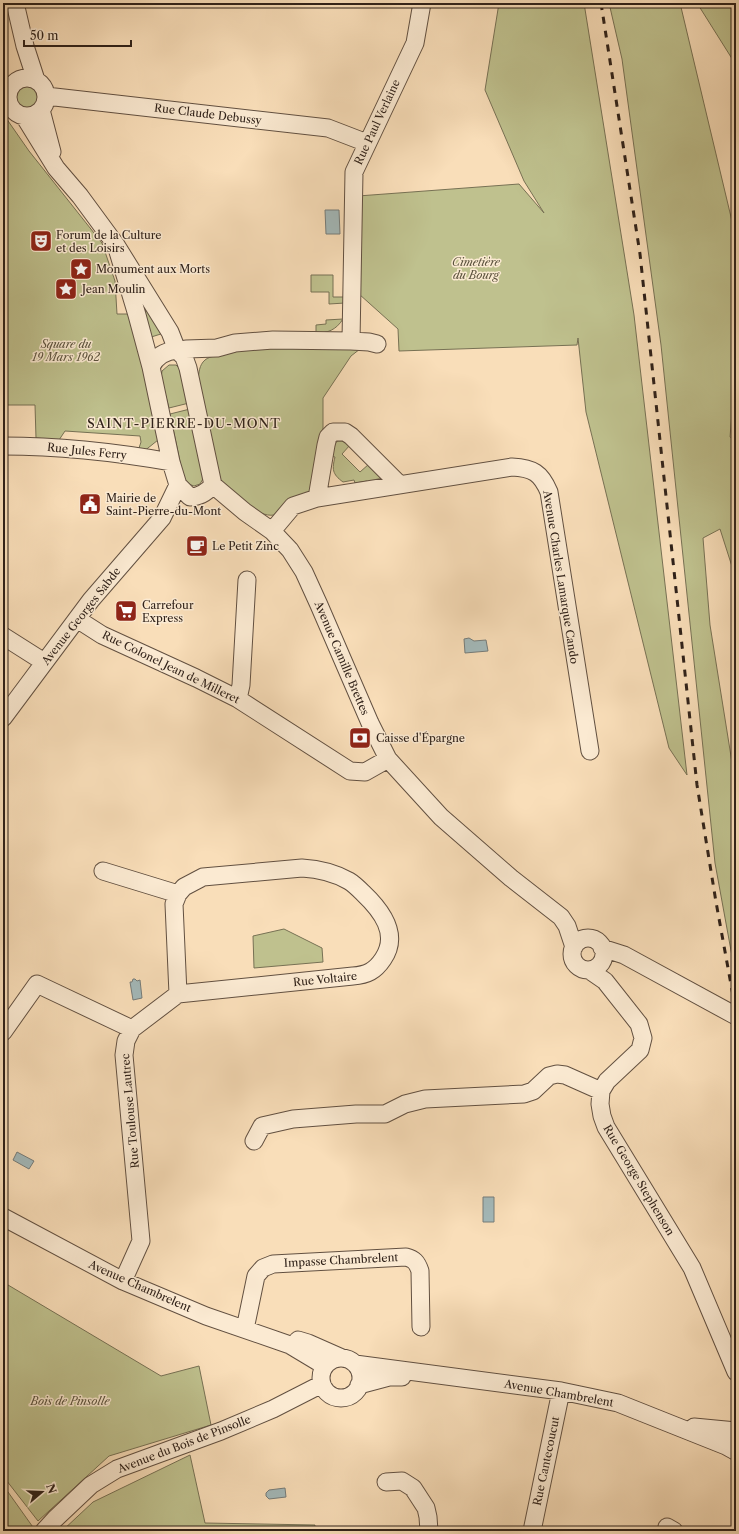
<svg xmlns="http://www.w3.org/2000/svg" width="739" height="1534" font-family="'Libre Caslon Text',serif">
	<rect width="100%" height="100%" fill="#f9deb9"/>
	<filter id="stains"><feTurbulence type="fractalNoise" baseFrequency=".005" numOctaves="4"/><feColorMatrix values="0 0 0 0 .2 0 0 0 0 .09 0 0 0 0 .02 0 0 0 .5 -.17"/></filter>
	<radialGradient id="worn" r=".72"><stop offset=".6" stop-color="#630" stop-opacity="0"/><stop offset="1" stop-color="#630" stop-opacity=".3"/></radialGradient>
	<!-- green -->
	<path fill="#bfc18e" stroke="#777154" d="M499,3H584L634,315L687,775L669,748L586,412L578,338L577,345L399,351L398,329L359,294L358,196L519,184L544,213L524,181L485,90Z
		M609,3H680L736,238V364L730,437L736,440V579L720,529L703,538L710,625L734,775L736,779V978L715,863L661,345L622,59Z
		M697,3H736V65Z
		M14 97a13 13 0 1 1 26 0a13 13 0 1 1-26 0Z
		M3,115L6,118L29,151L102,243L115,281L117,314H132L158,440L143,452L138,451L141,442L140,436L65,431L59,440L36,438L35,405H7L3,341Z
		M311,275H333V297H345V303L329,304V292H311Z
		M138,289L164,333L148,338Z
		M343,319C336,330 328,333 316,333V325L326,324V320Z
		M276,346L360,349L351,356L323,398V428L314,490C305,496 283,513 274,515C258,518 234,494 221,484L198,380C199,373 199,365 205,360C214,352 262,348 276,346Z
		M169,365H176L183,372L189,403L169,408L161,378L162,371Z
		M190,409L204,477L200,484L194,486L186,483L183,476L170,414Z
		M338,441H346L350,445L342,454L360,472L369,464L379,474L381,479L377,483L368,485L367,481L355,483L354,480L343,482C332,474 332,469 335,457L330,456L331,446Z
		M284,929L322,948L323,962L254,968L253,936Z
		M3,1282L161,1376L199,1366L211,1425L109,1456L38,1521L3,1476Z
		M190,1455L205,1523L315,1525L314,1531H62L93,1502Z
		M3,1485L35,1530L34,1531H3Z"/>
	<!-- water -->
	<path fill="#a3b9ba" stroke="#757c7a" d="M325,210H339L340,234H326Z
		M469,638L474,641L486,640L488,651L465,653L464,639Z
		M133,979H135L137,981L140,980L142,998L133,1000L130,982H132Z
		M17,1152L34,1161L29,1169L13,1160Z
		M483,1197H494V1222H483Z
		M285,1488L286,1497L269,1499L266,1496V1493L269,1490Z"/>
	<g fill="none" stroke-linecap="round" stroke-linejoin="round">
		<!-- minor casing -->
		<g stroke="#625041" stroke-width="19">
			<path id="minor" d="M15,3L25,46L36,80
				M8 97a19 19 0 1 1 38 0a19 19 0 1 1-38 0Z
				M46,96L328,128L367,143
				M41,110L52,152
				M24,116L56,168L80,196L116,245L170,332L177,350L184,357L188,368L213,485C207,492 200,497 190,497L178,485L171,462L151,367L137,315L116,245
				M377,344L369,342L351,341L354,172L415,43L422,3
				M178,351L186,349L217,348L235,343L273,340L351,341
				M151,367C156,356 165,351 177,350
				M3,446C59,446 115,452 171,462
				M213,485L245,512L272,531L290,550L304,572L319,605L370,723L388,759L441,817L511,878L561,917L567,926L574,947
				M317,498L326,445L328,437L333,432H345L351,436L400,485
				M272,531L293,506L317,498L512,467C533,468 541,473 549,492L590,751
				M77,619L102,635L196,678L238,699L350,771L365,772L388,759
				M3,636L44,662
				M238,699L241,685L247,580
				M3,718L91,600L162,518L178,485
				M103,871L178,894
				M572 954a16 16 0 1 1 32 0a16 16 0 1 1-32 0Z
				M602,948L624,955L736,1016
				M589,970L605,981L639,1024L643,1038L640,1050L607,1081L601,1091L600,1104L602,1116L606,1127L692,1268L736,1372
				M3,1032L37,984L132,1029
				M254,1141L262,1126L293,1119L356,1114H385L405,1104L425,1099L524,1094L533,1091L549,1076L557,1074L565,1075L601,1091
				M3,1217L123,1281L206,1316L290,1345L325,1366
				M123,1281L141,1241L124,1055L126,1041L132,1029L178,994L353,976C367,975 375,971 383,959C400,934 381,910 363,893C359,889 354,884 349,881C335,873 319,869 302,868L203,877L184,887L178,894L174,904L178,994
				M245,1329L256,1276L263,1268L273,1264L406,1257C414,1259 417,1262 420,1271L421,1327
				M298,1340L308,1343L342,1358
				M321 1378a20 20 0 1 1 40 0a20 20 0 1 1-40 0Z
				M355,1364L561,1391L618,1403L726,1446L735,1451
				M359,1385L389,1377H402
				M694,1427L736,1431
				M386,1482L402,1481L413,1488L426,1508L428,1517L429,1531
				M667,1527L674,1531
				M44,1531L55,1519L91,1485L117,1469L221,1431L273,1409L322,1384
				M532,1531L561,1391"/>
		</g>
		<!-- minor -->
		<use href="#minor" stroke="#fbead2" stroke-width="17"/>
		<!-- rail -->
		<path stroke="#2f2119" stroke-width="3" stroke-dasharray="7 7" stroke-linecap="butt" d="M601,3L640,254L697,785L716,902L736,1012"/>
	</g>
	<!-- icons -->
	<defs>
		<g id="theatre-square" transform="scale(1.15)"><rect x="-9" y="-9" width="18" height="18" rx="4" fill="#8f2418" stroke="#fbead2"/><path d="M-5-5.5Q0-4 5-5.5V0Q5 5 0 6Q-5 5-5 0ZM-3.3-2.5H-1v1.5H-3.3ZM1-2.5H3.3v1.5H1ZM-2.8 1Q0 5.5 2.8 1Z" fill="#fff"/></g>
		<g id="sight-square" transform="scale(1.15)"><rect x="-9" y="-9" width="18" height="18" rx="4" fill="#8f2418" stroke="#fbead2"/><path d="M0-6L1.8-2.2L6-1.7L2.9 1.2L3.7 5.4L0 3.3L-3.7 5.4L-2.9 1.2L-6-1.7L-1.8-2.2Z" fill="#fff"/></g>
		<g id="civic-square" transform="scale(1.15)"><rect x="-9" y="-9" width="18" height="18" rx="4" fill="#8f2418" stroke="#fbead2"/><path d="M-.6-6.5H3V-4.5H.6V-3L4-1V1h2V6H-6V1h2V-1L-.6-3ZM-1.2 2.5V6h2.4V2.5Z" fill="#fff"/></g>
		<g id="cafe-square" transform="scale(1.15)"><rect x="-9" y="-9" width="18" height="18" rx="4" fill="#8f2418" stroke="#fbead2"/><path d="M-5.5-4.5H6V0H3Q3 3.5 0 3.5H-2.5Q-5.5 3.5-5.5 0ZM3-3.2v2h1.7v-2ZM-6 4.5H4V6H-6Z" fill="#fff"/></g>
		<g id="supermarket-square" transform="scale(1.15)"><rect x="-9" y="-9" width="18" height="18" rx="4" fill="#8f2418" stroke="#fbead2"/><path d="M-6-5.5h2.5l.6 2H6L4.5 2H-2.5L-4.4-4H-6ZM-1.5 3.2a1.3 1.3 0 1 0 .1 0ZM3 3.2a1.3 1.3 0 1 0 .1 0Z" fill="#fff"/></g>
		<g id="bank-square" transform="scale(1.15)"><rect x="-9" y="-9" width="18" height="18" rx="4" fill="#8f2418" stroke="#fbead2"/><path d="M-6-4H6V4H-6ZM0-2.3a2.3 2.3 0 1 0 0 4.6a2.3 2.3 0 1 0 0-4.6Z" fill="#fff"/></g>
	</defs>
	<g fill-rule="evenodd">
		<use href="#theatre-square" x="41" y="241"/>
		<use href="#sight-square" x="81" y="269"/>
		<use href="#sight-square" x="66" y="289"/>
		<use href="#civic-square" x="90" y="504"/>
		<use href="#cafe-square" x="197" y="546"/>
		<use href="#supermarket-square" x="126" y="611"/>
		<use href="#bank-square" x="360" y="738"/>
	</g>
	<g text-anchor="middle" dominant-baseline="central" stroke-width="3" stroke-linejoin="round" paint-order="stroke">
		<!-- street labels -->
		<g font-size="11" fill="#2f2119" stroke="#fbead2">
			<text transform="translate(208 114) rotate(7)">Rue Claude Debussy</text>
			<text transform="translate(377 122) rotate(-65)">Rue Paul Verlaine</text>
			<text transform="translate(87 451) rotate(6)">Rue Jules Ferry</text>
			<text transform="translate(561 577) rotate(81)">Avenue Charles Lamarque Cando</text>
			<text transform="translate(81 616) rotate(-52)">Avenue Georges Sabde</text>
			<text transform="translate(342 658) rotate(67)">Avenue Camille Brettes</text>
			<text transform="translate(171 667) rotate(26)">Rue Colonel Jean de Milleret</text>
			<text transform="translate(325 979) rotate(-6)">Rue Voltaire</text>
			<text transform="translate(130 1111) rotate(-95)">Rue Toulouse Lautrec</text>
			<text transform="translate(639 1180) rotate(59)">Rue George Stephenson</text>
			<text transform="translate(341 1260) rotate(-3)">Impasse Chambrelent</text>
			<text transform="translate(140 1286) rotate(24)">Avenue Chambrelent</text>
			<text transform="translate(559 1393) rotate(10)">Avenue Chambrelent</text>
			<text transform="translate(184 1444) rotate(-21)">Avenue du Bois de Pinsolle</text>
			<text transform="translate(546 1461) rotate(-78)">Rue Cantecoucut</text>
		</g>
		<!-- poi labels -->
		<g font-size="11" fill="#2f2119" stroke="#fbead2" text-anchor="start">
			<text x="56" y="235">Forum de la Culture<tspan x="56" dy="13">et des Loisirs</tspan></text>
			<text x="96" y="269">Monument aux Morts</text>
			<text x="82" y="289">Jean Moulin</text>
			<text x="106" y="498">Mairie de<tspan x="106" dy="13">Saint-Pierre-du-Mont</tspan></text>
			<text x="212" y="546">Le Petit Zinc</text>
			<text x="142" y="605">Carrefour<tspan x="142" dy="13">Express</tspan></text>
			<text x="376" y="738">Caisse d'Épargne</text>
		</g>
		<!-- park labels -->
		<g font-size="11" font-style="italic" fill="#5a513c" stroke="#fbead2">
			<text x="476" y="262">Cimetière<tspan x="476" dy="13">du Bourg</tspan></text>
			<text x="66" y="344">Square du<tspan x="66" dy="13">19 Mars 1962</tspan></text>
			<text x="70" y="1401">Bois de Pinsolle</text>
		</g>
		<!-- quarter labels -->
		<g font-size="13" letter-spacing="1" fill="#2f2119" stroke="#fbead2">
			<text x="184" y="423">SAINT-PIERRE-DU-MONT</text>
		</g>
	</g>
	<!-- margin -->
	<rect width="739" height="1534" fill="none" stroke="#f9deb9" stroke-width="16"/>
	<rect x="4" y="4" width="731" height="1526" fill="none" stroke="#2f2119" stroke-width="2"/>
	<rect x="8" y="8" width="723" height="1518" fill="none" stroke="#2f2119"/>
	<!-- north arrow -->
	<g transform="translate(42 1492) rotate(71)" stroke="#fbead2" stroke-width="3" paint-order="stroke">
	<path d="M0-3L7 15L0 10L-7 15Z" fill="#2f2119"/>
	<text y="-6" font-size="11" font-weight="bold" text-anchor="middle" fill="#2f2119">N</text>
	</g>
	<!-- scale -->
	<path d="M24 40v6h107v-6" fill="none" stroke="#2f2119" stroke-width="2"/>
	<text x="30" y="40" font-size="12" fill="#2f2119" stroke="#fbead2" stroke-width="3" paint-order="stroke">50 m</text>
	<rect width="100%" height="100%" filter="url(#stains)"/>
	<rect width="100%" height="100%" fill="url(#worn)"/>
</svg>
